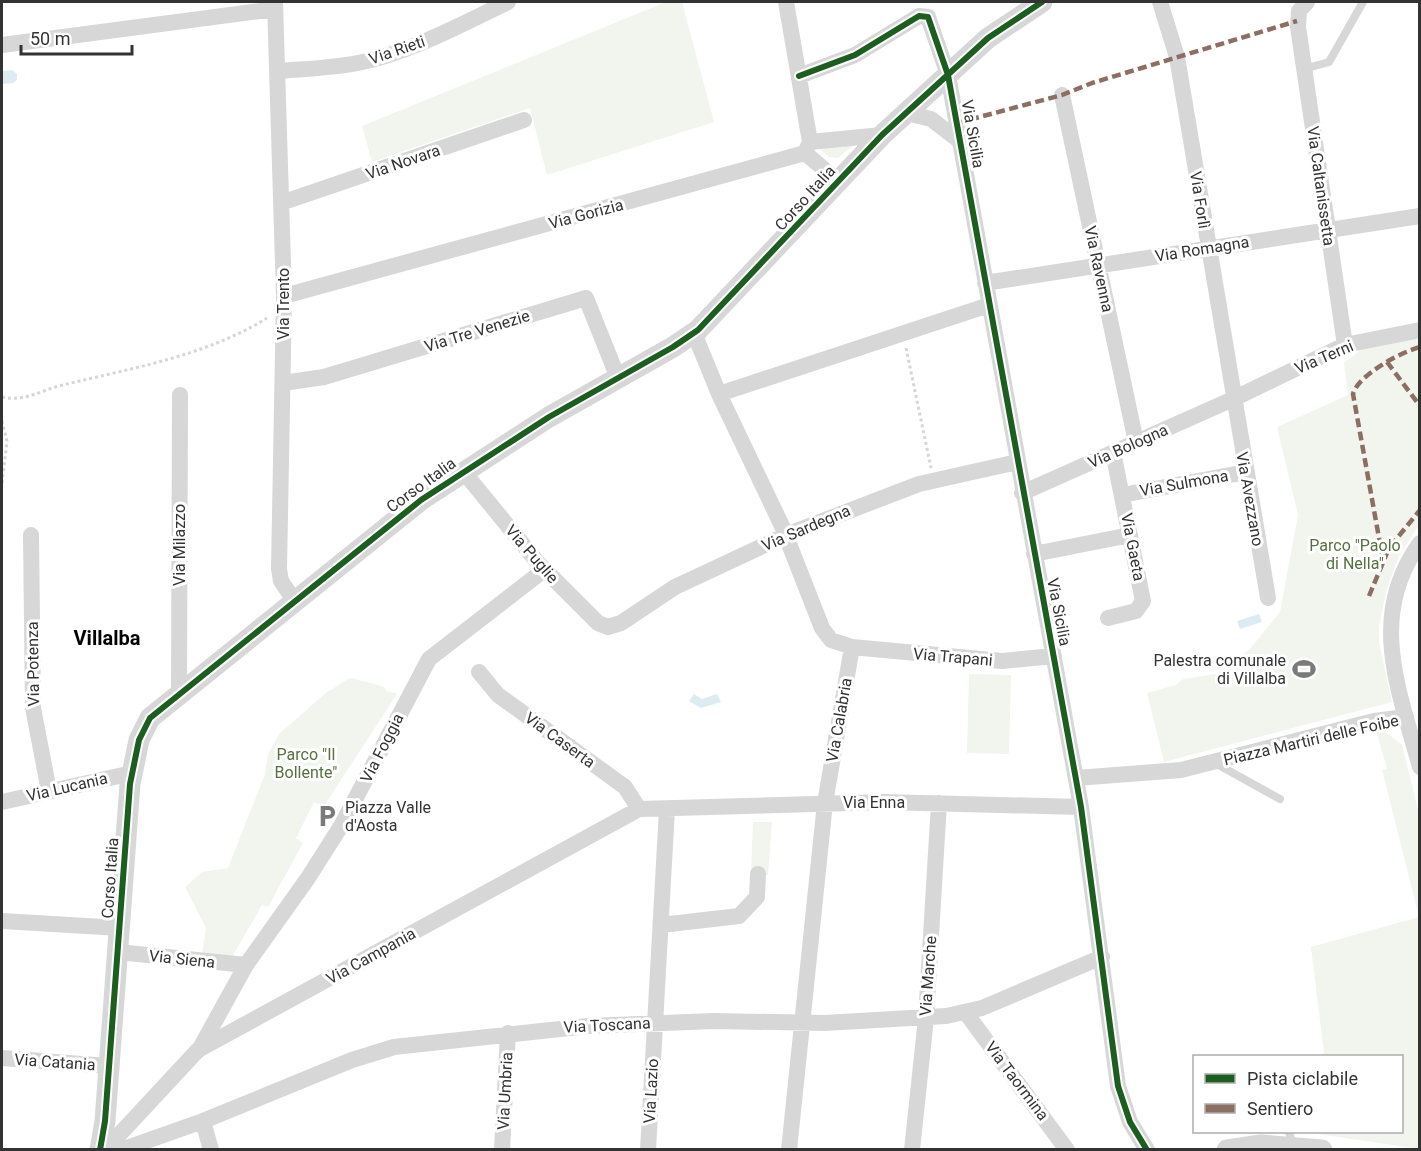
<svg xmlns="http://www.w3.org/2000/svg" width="1421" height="1151" font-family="Roboto,sans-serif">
	<rect width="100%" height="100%" fill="#fff"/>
	<!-- green -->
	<path fill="#f1f5ed" d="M666,2H682L714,122L547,175L530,108L372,162L362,126Z
		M860,140L838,158L829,157L819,148Z
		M1419,338V525L1399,556L1387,588L1379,626V643L1392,702L1164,762L1147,693L1176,685L1183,679L1216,674L1250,649L1280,612L1298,515L1277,427L1348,395L1344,363L1363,348Z
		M969,674L1011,675L1009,754L967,753Z
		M352,678L384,687L387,691L397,694L324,806L314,802L296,838L303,843L268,907L262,905L232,957L202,954L206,928L185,887L202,872L228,868L265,774L268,754L279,734L327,692C337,688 341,681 352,678Z
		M1364,727L1383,730L1402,745L1419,813V1149L1305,1132H1402V1056H1320L1324,1053L1311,947L1419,917L1382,770L1387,769L1376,730L1366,732Z
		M753,822H772L768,875L751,874Z"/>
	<!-- water -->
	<path fill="#ddebf3" d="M12,70L17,74V80L13,83L2,84V71Z
		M1259,614L1262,622L1240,629L1237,621Z
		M694,694L702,699L717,694L721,702L701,708L689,701Z"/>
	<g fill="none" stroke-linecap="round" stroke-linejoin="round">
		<!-- path -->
		<path stroke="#d6d6d6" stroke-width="3" stroke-dasharray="3 3" stroke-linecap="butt" d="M906,348L931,468
			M2,397C25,402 41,390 63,385C132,368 206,356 267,318
			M2,421L7,441L2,484"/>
		<!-- service -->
		<path stroke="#d7d7d7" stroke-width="8" d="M1304,69L1329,62L1363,2
			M1215,763L1280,799
			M1289,1132L1293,1146"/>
		<!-- minor -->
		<path stroke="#d7d7d7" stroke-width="16" d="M275,2L284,296L279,569L281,581L296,603
			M786,2L810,142
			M1160,2L1177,57L1268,598
			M1307,2L1299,11L1298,27L1345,345
			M2,45L275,9
			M279,71C305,69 332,68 358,63C411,52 460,25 508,2
			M799,76L855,55L919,16L928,17L948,75L1081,807L1118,1086L1130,1122L1147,1150
			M1062,95L1136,442
			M907,113L931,119L961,142
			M805,153L838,181
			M281,203L524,120
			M985,283L1420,216
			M284,296L805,153L810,142L882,135
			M694,333L719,394L782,526L822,628L831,640L852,647L825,803L789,1150
			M283,383L324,377L586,298L618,378
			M719,394L989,305
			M463,471L539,564L598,623L608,627L621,623L675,587L786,535L919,484L1017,462
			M1022,493L1233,399L1345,345L1420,330
			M1122,495L1246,472
			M31,535L33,708L49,791
			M1420,543C1367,616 1399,690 1420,767
			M1034,554L1130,535
			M1108,618L1136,611L1143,601L1113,452
			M852,647L1002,661L1054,656
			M479,672L498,695L625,787L639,809
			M179,695L180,395
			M1076,778L1181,770L1374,721L1406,717
			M2,802L132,773
			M2,921L120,928
			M661,925L739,916L757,897L758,874
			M118,952L246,965
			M966,1013L1067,1150
			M199,1050L246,965L308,878L341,826L429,659L544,570
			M2,1058L109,1066
			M203,1121L211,1150
			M105,1150L198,1050L639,809L884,802L1081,807
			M121,1150L203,1121L352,1060L394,1047L588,1026L714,1021L824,1023L946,1016L982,1008L1102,957
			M502,1150L508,1033
			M648,1150L667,809
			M912,1150L926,1018L939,803"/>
		<!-- tertiary -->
		<path stroke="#d7d7d7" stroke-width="21" d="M100,1150L105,1121L130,784L139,740L150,718L421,500L549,417L673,347L698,330L882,135L988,38L1042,2
			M1227,1150L1261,1145L1322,1150"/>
		<!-- quiet -->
		<path stroke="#8d6e63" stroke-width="4.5" stroke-dasharray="9 4.5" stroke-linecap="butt" d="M957,123L1062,95L1092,83L1297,21
			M1387,362L1420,406
			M1383,560L1353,394C1358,375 1401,352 1420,347
			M1369,596L1389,548L1420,510"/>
		<!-- cycleway casing -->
		<g stroke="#fff" stroke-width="10">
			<path id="cycleway" d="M799,76L855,55L919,16L928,17L948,75L1081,807L1118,1086L1130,1122L1147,1150
				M100,1150L105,1121L130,784L139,740L150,718L421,500L549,417L673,347L698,330L882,135L988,38L1042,2"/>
		</g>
		<!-- cycleway -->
		<use href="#cycleway" stroke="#1b5e20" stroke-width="6"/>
	</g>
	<!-- icons -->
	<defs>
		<g id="stadium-bare" transform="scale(1.8)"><path d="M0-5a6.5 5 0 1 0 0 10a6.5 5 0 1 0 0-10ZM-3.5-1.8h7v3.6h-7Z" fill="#7a7a7a" stroke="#fff" stroke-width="2.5" paint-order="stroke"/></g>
		<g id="parking-bare" transform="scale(1.8)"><path d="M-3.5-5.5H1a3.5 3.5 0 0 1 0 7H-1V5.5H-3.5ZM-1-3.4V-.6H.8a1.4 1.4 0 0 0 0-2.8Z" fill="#7a7a7a" stroke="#fff" stroke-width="2.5" paint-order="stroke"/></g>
	</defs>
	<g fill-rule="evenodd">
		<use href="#stadium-bare" x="1304" y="669"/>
		<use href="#parking-bare" x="327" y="816"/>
	</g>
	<g text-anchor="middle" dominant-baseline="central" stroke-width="6" stroke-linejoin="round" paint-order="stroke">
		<!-- street labels -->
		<g font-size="16" fill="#333" stroke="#fff">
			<text transform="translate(397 50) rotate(-19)">Via Rieti</text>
			<text transform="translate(973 134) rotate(80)">Via Sicilia</text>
			<text transform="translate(403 162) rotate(-19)">Via Novara</text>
			<text transform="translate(1321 186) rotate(82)">Via Caltanissetta</text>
			<text transform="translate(805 198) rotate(-48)">Corso Italia</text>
			<text transform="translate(1200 200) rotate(81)">Via Forlì</text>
			<text transform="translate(586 214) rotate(-15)">Via Gorizia</text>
			<text transform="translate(1202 249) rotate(-9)">Via Romagna</text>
			<text transform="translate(1099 269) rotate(78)">Via Ravenna</text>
			<text transform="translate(283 304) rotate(-90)">Via Trento</text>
			<text transform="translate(477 331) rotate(-17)">Via Tre Venezie</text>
			<text transform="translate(1324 357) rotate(-23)">Via Terni</text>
			<text transform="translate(1128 446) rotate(-24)">Via Bologna</text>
			<text transform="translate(1184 483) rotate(-10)">Via Sulmona</text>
			<text transform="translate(421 485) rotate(-36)">Corso Italia</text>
			<text transform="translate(1250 499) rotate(80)">Via Avezzano</text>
			<text transform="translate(806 528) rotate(-23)">Via Sardegna</text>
			<text transform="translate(179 545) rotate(-90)">Via Milazzo</text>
			<text transform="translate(1133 547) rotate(79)">Via Gaeta</text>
			<text transform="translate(532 554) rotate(49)">Via Puglie</text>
			<text transform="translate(1059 612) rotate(79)">Via Sicilia</text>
			<text transform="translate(953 657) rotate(5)">Via Trapani</text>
			<text transform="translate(33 664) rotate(-91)">Via Potenza</text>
			<text transform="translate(839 720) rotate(-80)">Via Calabria</text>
			<text transform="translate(560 740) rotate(36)">Via Caserta</text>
			<text transform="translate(1311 740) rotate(-13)">Piazza Martiri delle Foibe</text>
			<text transform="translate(382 748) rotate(-63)">Via Foggia</text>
			<text transform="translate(67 787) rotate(-13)">Via Lucania</text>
			<text x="874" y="802">Via Enna</text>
			<text transform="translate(110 878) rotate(-86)">Corso Italia</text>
			<text transform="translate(371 956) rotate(-29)">Via Campania</text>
			<text transform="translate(182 959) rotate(6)">Via Siena</text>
			<text transform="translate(928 976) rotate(-86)">Via Marche</text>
			<text transform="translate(607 1025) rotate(-3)">Via Toscana</text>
			<text transform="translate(55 1062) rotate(4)">Via Catania</text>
			<text transform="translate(1017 1081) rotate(53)">Via Taormina</text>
			<text transform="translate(505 1091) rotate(-87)">Via Umbria</text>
			<text transform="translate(651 1091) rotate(-87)">Via Lazio</text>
		</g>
		<!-- park labels -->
		<g font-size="16" fill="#56703f" stroke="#fff">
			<text x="1355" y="545">Parco "Paolo<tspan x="1355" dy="18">di Nella"</tspan></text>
			<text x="306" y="754">Parco "Il<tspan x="306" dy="18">Bollente"</tspan></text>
		</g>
		<!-- poi labels -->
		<g font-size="16" fill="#333" stroke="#fff" text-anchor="end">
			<text x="1286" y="660">Palestra comunale<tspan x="1286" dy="18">di Villalba</tspan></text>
			<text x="345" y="807" text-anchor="start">Piazza Valle<tspan x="345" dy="18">d'Aosta</tspan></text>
		</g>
		<!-- quarter labels -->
		<g font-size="20" font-weight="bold" fill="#000" stroke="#fff">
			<text x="107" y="638">Villalba</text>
		</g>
	</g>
	<!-- border -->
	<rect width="1421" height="1151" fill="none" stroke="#333333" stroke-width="6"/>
	<!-- legend -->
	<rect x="1193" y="1055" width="210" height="78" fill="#ffffff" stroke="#adadad" stroke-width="1.5"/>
	<rect x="1205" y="1074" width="30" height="9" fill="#1b5e20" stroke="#adadad" stroke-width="1.5"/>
	<text x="1247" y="1085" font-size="18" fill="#333333">Pista ciclabile</text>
	<rect x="1205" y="1104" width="30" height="9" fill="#8d6e63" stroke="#adadad" stroke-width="1.5"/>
	<text x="1247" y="1115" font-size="18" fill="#333333">Sentiero</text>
	<!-- scale -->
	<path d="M21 45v9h111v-9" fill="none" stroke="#333333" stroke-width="3"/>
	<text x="30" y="45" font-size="18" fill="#333333" stroke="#ffffff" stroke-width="4.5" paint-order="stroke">50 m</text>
</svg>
